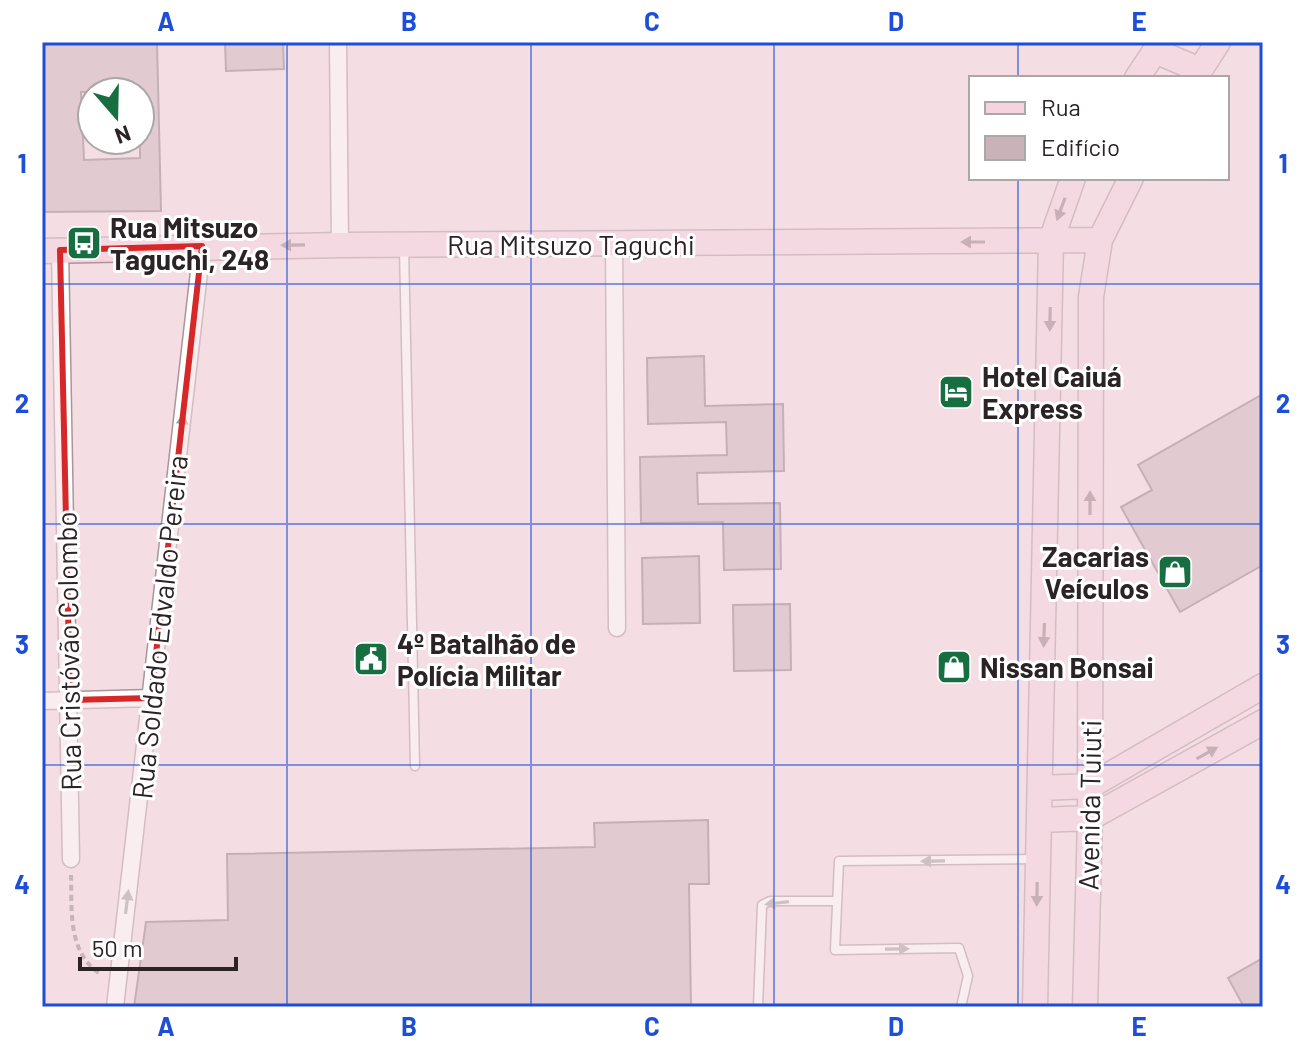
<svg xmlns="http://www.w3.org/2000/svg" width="1305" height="1049" font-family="Barlow,sans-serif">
	<rect width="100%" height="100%" fill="#f4dee3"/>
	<!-- building -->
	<path fill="#c9b3b9" stroke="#8c787e" stroke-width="2" fill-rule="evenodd" d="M42,42H157L161,211L42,212ZM81,92H140V158L84,160Z
		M225,42H283L284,69L226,71Z
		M704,356L705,406L783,404L784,471L697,473L698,504L780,503L781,569L724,570L723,522L641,523L640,457L727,455L726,422L648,424L647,358Z
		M1263,394V565L1180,612L1121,507L1152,490L1138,465Z
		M699,556L700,623L643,624L642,558Z
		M790,604L791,670L734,671L733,605Z
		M708,820L709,884H689L691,1007H134L146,922L228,920L227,854L595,847L594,823Z
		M1263,958V1007H1244L1228,978Z"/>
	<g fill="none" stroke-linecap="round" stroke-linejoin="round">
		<!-- lane casing -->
		<g stroke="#aa959a" stroke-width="11">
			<path id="lane" d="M404,247L415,766
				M758,1007L762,905L770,901H837
				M961,1007L968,976L959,948L835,950L839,861L1035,859"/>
		</g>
		<!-- street casing -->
		<g stroke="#aa959a" stroke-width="19">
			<path id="street" d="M338,42L340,245
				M614,243L617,628
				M60,250L71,859
				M42,701L151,698
				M115,1007L202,246"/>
		</g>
		<!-- secondary casing -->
		<g stroke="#aa959a" stroke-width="27">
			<path id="secondary" d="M1155,51L1200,70
				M1137,78L1161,42
				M1195,78L1218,42
				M42,251L340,245L1100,240
				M1040,788L1090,786L1263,686
				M1040,820L1090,818L1263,722
				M1035,1007L1051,241L1073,178
				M1085,1007L1090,818L1091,297L1100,240L1131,178"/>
		</g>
		<!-- path -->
		<path stroke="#928387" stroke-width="4" stroke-dasharray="6 4" stroke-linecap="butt" d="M71,875C72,910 67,954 102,975"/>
		<!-- lane -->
		<use href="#lane" stroke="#fff" stroke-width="8"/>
		<!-- street -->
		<use href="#street" stroke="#fff" stroke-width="16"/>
		<!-- secondary -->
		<use href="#secondary" stroke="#f7d2df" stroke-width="24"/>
	</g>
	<!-- one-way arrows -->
	<defs><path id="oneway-solid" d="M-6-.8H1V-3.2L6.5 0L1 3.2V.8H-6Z" transform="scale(2)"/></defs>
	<g fill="#917a82">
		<use href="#oneway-solid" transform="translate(1061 209) rotate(110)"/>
		<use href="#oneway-solid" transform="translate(973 242) rotate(180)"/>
		<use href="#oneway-solid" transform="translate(293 245) rotate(179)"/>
		<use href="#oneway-solid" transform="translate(1050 319) rotate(91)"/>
		<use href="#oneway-solid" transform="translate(1090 503) rotate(-90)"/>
		<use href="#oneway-solid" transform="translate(1044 635) rotate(92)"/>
		<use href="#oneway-solid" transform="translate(1207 753) rotate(-29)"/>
		<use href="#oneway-solid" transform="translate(1037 894) rotate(91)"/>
	</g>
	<g fill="#a09c9d">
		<use href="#oneway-solid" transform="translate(182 426) rotate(-84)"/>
		<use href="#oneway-solid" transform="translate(933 861) rotate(179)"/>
		<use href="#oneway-solid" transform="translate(127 902) rotate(-83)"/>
		<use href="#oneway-solid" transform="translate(777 903) rotate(173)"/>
		<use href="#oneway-solid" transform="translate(897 949) rotate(-1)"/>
	</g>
	<!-- marked area -->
	<path d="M0 0H1305V1049H0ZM202,246L151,698L70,700L60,250Z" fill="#f4dee3" fill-opacity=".55" fill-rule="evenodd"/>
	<path fill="none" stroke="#d62828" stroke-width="6" stroke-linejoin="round" d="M202,246L151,698L70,700L60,250Z"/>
	<!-- grid -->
	<path fill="none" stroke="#1d4ed8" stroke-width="2" stroke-opacity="0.55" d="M287,42V1007M531,42V1007M774,42V1007M1018,42V78M1018,178V1007M42,284H1263M42,524H1263M42,765H1263"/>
	<!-- icons -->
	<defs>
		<g id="bus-square" transform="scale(1.8)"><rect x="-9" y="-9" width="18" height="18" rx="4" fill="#166e41" stroke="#fff"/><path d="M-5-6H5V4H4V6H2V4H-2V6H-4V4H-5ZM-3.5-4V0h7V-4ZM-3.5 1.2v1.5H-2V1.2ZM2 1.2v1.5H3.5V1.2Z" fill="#fff"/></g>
		<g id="hotel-square" transform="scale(1.8)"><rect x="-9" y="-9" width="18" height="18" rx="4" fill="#166e41" stroke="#fff"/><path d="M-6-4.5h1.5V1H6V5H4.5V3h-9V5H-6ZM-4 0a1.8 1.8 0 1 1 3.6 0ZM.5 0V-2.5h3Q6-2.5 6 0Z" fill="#fff"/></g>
		<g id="shop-square" transform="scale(1.8)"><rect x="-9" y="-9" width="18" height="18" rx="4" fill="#166e41" stroke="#fff"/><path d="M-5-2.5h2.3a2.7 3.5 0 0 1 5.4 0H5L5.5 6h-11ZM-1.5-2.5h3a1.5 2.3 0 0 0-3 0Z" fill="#fff"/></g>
		<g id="civic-square" transform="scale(1.8)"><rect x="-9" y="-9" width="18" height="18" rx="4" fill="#166e41" stroke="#fff"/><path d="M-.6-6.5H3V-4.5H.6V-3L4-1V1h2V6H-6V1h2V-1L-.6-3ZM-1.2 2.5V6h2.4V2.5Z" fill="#fff"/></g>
	</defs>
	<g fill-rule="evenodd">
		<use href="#bus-square" x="84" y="243"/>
		<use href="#hotel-square" x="956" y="392"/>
		<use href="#shop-square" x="1175" y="572"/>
		<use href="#civic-square" x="371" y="659"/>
		<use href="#shop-square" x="954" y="667"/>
	</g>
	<g text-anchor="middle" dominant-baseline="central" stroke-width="6" stroke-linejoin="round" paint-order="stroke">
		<!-- poi labels -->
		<g font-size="28" font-weight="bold" fill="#2b2325" stroke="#fff" text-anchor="start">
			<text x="110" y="227">Rua Mitsuzo<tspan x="110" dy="32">Taguchi, 248</tspan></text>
			<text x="982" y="376">Hotel Caiuá<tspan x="982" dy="32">Express</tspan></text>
			<text x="1149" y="556" text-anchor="end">Zacarias<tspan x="1149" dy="32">Veículos</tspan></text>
			<text x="397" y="643">4º Batalhão de<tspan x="397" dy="32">Polícia Militar</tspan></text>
			<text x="980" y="667">Nissan Bonsai</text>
		</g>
		<!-- street labels -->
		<g font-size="28" fill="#2b2325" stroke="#fff">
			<text x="571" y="244">Rua Mitsuzo Taguchi</text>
			<text transform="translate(159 627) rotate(-84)">Rua Soldado Edvaldo Pereira</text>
			<text transform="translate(68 651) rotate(-91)">Rua Cristóvão Colombo</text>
			<text transform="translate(1089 805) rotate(-89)">Avenida Tuiuti</text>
		</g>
	</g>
	<!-- border -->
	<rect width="1305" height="1049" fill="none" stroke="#ffffff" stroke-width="88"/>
	<!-- legend -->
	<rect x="969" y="76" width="260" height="104" fill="#ffffff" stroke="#aaa7a8" stroke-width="2"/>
	<rect x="985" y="102" width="40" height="12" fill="#f7d2df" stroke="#aaa7a8" stroke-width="2"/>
	<text x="1041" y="116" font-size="24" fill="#2b2325">Rua</text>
	<rect x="985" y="136" width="40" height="24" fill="#c9b3b9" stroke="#aaa7a8" stroke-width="2"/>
	<text x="1041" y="156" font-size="24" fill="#2b2325">Edifício</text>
	<!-- north arrow -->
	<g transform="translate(116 116) rotate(160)"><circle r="38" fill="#ffffff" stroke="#aaa7a8" stroke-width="2"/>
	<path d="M0-6L14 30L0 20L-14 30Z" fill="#166e41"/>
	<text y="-12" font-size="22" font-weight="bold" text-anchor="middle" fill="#2b2325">N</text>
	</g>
	<!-- scale -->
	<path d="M80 957v12h156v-12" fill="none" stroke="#2b2325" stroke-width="4"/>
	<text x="92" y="957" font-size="24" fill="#2b2325" stroke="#ffffff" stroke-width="6" paint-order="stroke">50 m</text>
	<rect x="44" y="44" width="1217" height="961" fill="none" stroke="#1d4ed8" stroke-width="3"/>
	<g font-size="26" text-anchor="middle" font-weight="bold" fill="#1d4ed8">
		<text x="166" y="31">A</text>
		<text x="409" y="31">B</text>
		<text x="652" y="31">C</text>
		<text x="896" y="31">D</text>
		<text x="1139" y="31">E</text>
		<text x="22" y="173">1</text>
		<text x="1283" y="173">1</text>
		<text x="22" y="413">2</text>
		<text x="1283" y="413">2</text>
		<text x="22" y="654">3</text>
		<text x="1283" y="654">3</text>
		<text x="22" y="894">4</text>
		<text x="1283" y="894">4</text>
		<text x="166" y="1036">A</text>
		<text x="409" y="1036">B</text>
		<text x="652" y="1036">C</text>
		<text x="896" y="1036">D</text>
		<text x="1139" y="1036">E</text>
	</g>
</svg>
